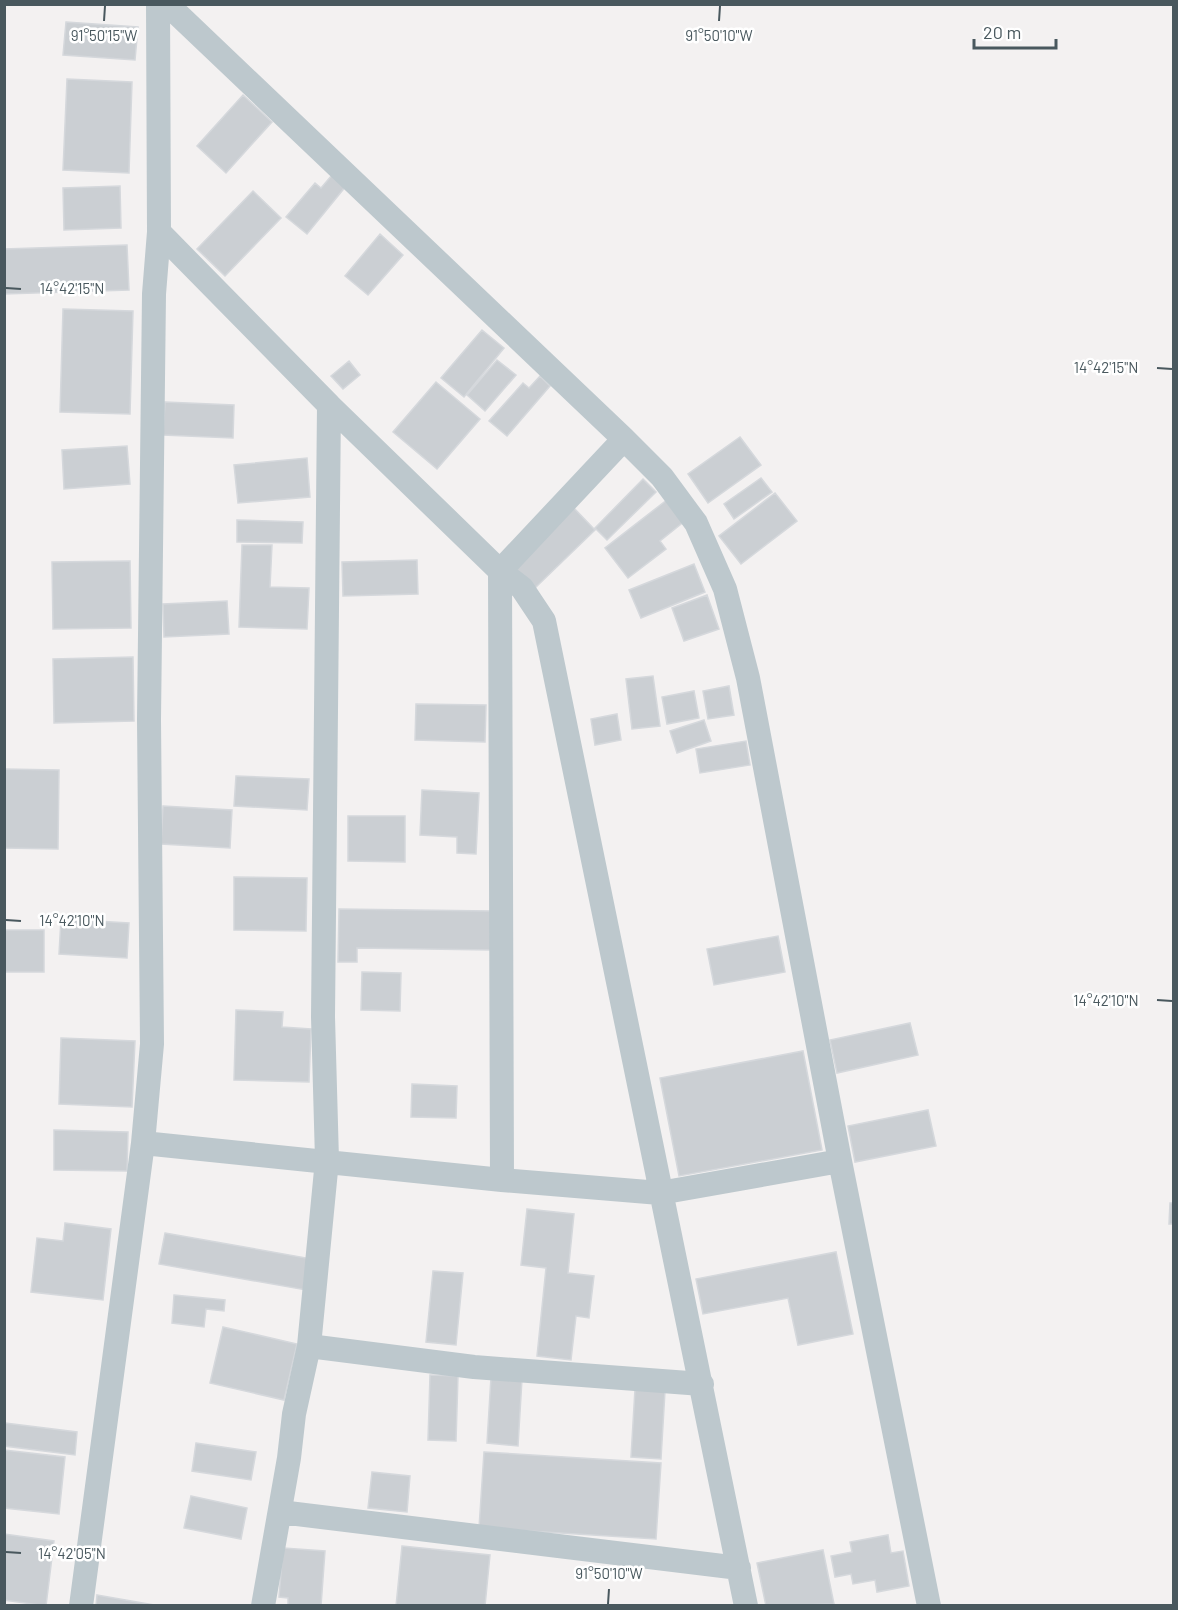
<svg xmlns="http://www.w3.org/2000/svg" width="1178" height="1610" font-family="Barlow,sans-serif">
	<rect width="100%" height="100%" fill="#f3f1f1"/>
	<!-- building -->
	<path fill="#cbcfd3" stroke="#d5d8dc" stroke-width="1.5" d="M66,22L138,27L135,60L63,55Z
		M67,79L132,82L129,173L63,170Z
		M243,95L272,122L226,173L197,146Z
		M332,175L346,186L307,234L286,217L315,183L321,188Z
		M120,186L121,228L64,230L63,188Z
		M253,191L281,218L225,276L197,249Z
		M380,234L403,255L368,295L345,276Z
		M127,245L129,290L4,294V249Z
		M63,309L133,311L130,414L60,412Z
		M482,330L504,348L464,397L441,378Z
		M497,360L516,375L485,411L467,395Z
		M349,361L360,375L343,389L331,376Z
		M540,376L550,386L507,436L489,421L523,383L529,388Z
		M436,382L480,419L437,469L393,432Z
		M165,402L234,405L233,438L163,435Z
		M740,437L761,465L708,503L688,474Z
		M127,446L130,484L64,489L62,450Z
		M307,458L310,497L238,503L234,465Z
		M761,478L772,492L734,519L724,504Z
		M643,479L656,492L607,540L595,528Z
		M775,493L797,521L741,564L719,536Z
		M668,499L685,521L660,541L666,549L628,578L605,548Z
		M572,506L595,530L535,588L512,565Z
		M237,520L303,522L302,543L237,542Z
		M242,545H272L270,587L309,588L307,629L239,627Z
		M417,560L418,594L343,596L342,562Z
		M130,561L131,628L53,629L52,562Z
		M694,564L705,592L641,618L629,590Z
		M707,595L719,629L684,641L672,608Z
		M227,601L229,634L164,637L163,604Z
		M133,657L134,721L54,723L53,659Z
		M653,676L660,726L632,729L626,679Z
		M729,686L734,715L708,719L703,691Z
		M694,691L699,718L667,724L662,697Z
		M416,704L486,705L485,742L415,740Z
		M617,714L621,740L595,745L591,719Z
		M704,720L711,741L677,753L670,731Z
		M746,741L750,765L700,773L696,749Z
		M4,769L59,770L58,849L4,848Z
		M236,776L309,779L307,810L234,806Z
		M422,790L479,793L476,854L457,853V837L420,835Z
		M163,806L232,810L230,848L161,844Z
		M348,816H405V862L348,861Z
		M234,877L307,878L306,931L234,930Z
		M339,909L491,911V950L357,948V962H338Z
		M61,919L129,923L127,958L59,954Z
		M4,930H44V972H4Z
		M778,936L785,972L714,985L707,949Z
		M362,972L401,973L400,1011L361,1010Z
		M236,1010L283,1012L282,1027L311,1029L309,1082L234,1080Z
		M910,1023L918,1055L837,1073L830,1040Z
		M61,1038L135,1041L132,1107L59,1104Z
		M803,1051L822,1150L679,1176L660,1078Z
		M412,1084L457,1086L456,1118L411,1117Z
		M928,1110L936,1146L855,1162L848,1126Z
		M54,1130L128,1132L127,1171L54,1170Z
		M1170,1203H1174V1224H1169Z
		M527,1209L574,1214L568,1273L594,1276L589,1318L576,1316L571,1360L537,1356L546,1268L521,1265Z
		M65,1223L111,1229L103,1300L31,1292L37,1238L63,1241Z
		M165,1233L312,1259L306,1290L159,1264Z
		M836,1252L853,1334L798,1345L788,1298L703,1314L696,1279Z
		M433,1271L463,1273L456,1345L426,1342Z
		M174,1295L225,1300L224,1311L206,1309L204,1327L172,1323Z
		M223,1327L297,1344L284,1400L210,1383Z
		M430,1375L458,1376L456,1441L428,1440Z
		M491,1377L522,1379L518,1446L487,1443Z
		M635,1389L665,1391L661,1459L631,1457Z
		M5,1423L77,1432L75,1455L4,1446Z
		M196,1443L256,1452L251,1480L192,1471Z
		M4,1450L65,1457L59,1514L4,1508Z
		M484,1452L661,1463L656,1539L479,1528Z
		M372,1472L410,1476L407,1512L368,1508Z
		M191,1496L247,1508L241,1539L184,1528Z
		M4,1534L54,1541L46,1606L4,1600Z
		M888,1535L891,1553L903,1551L909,1586L877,1592L875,1580L853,1584L851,1574L835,1577L831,1556L852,1552L850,1542Z
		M402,1546L490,1555L485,1606H396Z
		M283,1548L325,1551L321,1606H288V1598L279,1597Z
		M823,1550L834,1604L766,1606L757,1563Z
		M97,1595L160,1606H96Z"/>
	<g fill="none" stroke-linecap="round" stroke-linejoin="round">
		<!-- street -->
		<path stroke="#bdc8cd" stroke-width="24" d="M167,4L624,439L662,477L696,523L725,589L748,678L840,1161L929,1606
			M159,232L329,405L500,571L522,588L544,621L746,1606
			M143,1143L502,1180L660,1193L840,1161
			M502,1180L500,571L624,439
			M309,1346L474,1367L702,1384
			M280,1512L739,1568
			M81,1606L143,1143L152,1044L149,720L154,294L159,232L158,4
			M263,1606L289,1458L294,1414L309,1346L327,1160L323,1017L329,405"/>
	</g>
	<!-- ticks -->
	<path fill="none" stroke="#49585e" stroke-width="2" d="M104,21L105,6M719,21L720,6M6,288L21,289M1157,368L1172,369M6,920L21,921M1157,1000L1172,1001M6,1552L21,1553M608,1604L609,1589"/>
	<g font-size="15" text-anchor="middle" fill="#49585e" stroke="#fff" stroke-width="5" stroke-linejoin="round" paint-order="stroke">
		<text x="104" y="41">91°50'15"W</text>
		<text x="719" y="41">91°50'10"W</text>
		<text x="72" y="294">14°42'15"N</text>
		<text x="1106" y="373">14°42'15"N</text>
		<text x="72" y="926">14°42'10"N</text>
		<text x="1106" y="1006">14°42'10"N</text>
		<text x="72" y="1559">14°42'05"N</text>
		<text x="609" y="1579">91°50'10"W</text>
	</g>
	<!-- border -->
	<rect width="1178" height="1610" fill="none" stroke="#49585e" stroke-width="12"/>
	<!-- scale -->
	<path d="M974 39v9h82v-9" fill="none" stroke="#49585e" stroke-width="3"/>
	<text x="983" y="39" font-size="18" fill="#49585e" stroke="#ffffff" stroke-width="4.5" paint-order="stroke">20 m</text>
</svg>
